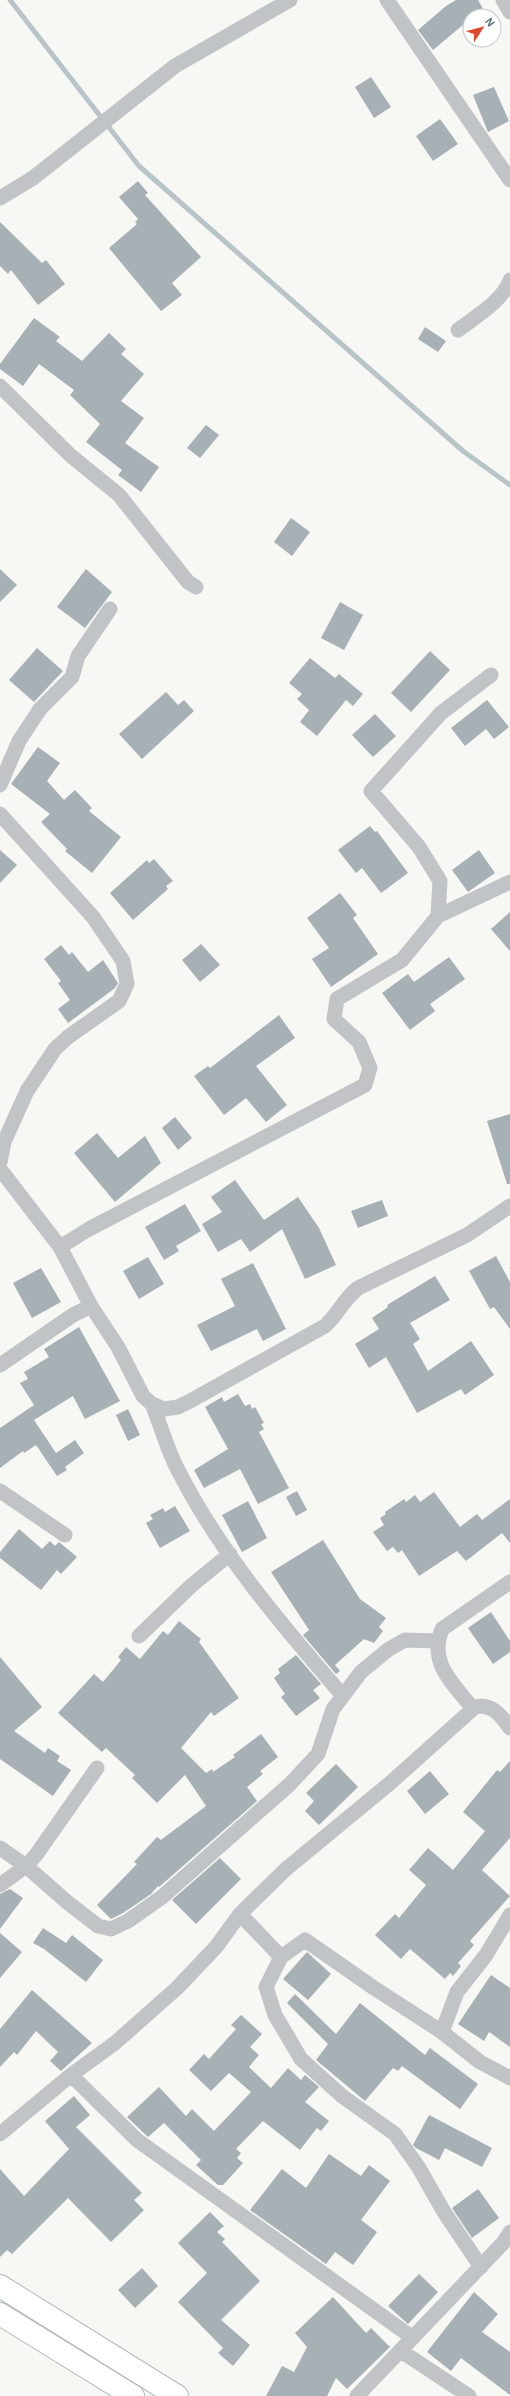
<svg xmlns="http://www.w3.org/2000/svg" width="510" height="2396" font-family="'IBM Plex Sans',sans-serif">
	<rect width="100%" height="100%" fill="#f7f7f4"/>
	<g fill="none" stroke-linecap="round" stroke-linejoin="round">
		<!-- stream -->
		<path stroke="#b7c5c8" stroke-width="5" d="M10,0L139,166L463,451L510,485"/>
	</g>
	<!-- building -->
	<path fill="#a7b0b5" d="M456,0H478L487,16H470V19L433,50L418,30L446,6Z
		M371,77L391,107L374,118L355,87Z
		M494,87L509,121L488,132L473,95Z
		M440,119L458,144L433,161L416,136Z
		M138,181L148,193L145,195L201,257L172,283L182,295L161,311L109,248L137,224L135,222L138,219L119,197Z
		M0,222L42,263L46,260L65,284L38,305L11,270L8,274L0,266Z
		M34,318L60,337L56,341L82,361L109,333L126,349L121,354L144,374L121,401L144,418L125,443L159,467L141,492L118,475L122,470L86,442L100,424L70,395L74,390L39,364L23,386L0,369V364Z
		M425,327L446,341L438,352L418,339Z
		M206,425L219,435L200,458L187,448Z
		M291,518L310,532L292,556L274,542Z
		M0,569L17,585L0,602Z
		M86,569L112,592L85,628L57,607Z
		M340,602L363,615L344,650L321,638Z
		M37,648L63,671L34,702L9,680Z
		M430,651L450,670L411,712L391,693Z
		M310,658L335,678L339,674L363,694L353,706L346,700L317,736L300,722L309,710L297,699L302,694L289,683Z
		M166,692L178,705L184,700L194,711L142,759L119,734Z
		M487,700L509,727L494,739L486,729L465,746L451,728Z
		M375,714L396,736L373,757L352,735Z
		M38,747L60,763L47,781L64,800L75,790L92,808L89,811L121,837L92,873L65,851L67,849L41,822L50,814L11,784Z
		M370,826L375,832L377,831L408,873L381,893L362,868L356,873L338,850Z
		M0,850L17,865L0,883Z
		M479,850L495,873L468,892L452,870Z
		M154,859L173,881L166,886L168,889L133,920L110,893L147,860L149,863Z
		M340,893L357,915L353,918L378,954L331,987L312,959L329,948L307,918Z
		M510,912V951L491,929Z
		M201,944L220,965L200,982L182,960Z
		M61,945L69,955L72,952L88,972L103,960L118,983L115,988L68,1023L58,1009L70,1000L58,983L61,981L44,959Z
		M449,957L465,979L430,1004L435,1011L410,1030L382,993L408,974L414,982Z
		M279,1015L295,1038L256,1066L287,1105L266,1122L246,1098L224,1115L194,1076L208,1066L210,1068Z
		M510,1114V1184H507L487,1121Z
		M175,1117L192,1138L178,1150L162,1128Z
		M97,1133L118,1158L145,1136L161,1163L115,1202L74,1153Z
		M235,1180L264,1220L298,1197L319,1228L336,1265L305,1279L282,1229L250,1252L241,1239L218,1252L202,1224L222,1212L211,1197Z
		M382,1200L388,1216L358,1228L351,1211Z
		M185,1204L201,1231L176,1246L179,1251L164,1260L145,1227Z
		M496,1256L510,1282V1329L494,1307L490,1309L469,1271Z
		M148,1257L164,1284L139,1299L123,1271Z
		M253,1263L286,1329L263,1341L257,1329L211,1351L197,1325L235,1306L221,1279Z
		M41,1268L61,1302L32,1318L13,1283Z
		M435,1276L450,1300L410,1323L420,1339L413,1344L428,1371L471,1341L494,1375L465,1395L461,1389L417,1413L386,1357L369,1368L355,1344L379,1329L372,1318L388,1307L387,1305Z
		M79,1327L120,1401L85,1419L73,1396L34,1420L56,1453L75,1440L84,1453L65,1467L67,1470L57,1476L36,1445L24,1453L23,1451L0,1468V1428L34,1405L20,1383L28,1379L24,1372L49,1357L44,1349Z
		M238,1394L245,1406L250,1404L252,1409L255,1407L264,1423L261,1424L264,1429L259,1432L289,1488L258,1504L240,1469L204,1488L194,1470L228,1449L205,1407L222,1397L224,1402Z
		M128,1409L140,1435L128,1441L116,1415Z
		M297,1491L307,1510L296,1516L286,1497Z
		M434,1492L460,1527L477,1514L482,1520L510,1499V1543L502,1533L466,1561L457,1551L419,1576L402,1550L398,1553L393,1547L387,1551L373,1532L384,1525L380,1518L386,1514L385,1512L404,1499L406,1502L415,1495L420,1502Z
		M248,1501L267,1538L242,1552L222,1515Z
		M175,1506L190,1531L160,1548L146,1523L153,1519L150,1515L163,1508L165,1512Z
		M19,1529L42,1549L50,1541L55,1546L59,1542L77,1557L61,1574L57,1570L41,1590L0,1558V1552Z
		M323,1540L360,1599L386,1618L379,1627L383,1631L374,1643L364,1639L335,1665L340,1671L336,1674L303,1635L309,1630L271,1572Z
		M491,1612L510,1641V1652L493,1664L468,1628Z
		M179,1621L201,1639L199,1642L239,1698L214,1716L211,1712L181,1748L206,1773L212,1769L213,1772L235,1757L233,1755L261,1734L278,1757L260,1771L263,1774L247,1787L257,1801L159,1887L158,1886L151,1894L123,1913L111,1919L97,1905L137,1864L134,1862L157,1837L161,1840L206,1806L185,1775L157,1803L132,1778L135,1775L106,1748L102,1752L58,1713L94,1674L103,1682L121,1660L118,1657L126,1647L140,1659L163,1631L168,1635Z
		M296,1655L321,1684L313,1690L320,1698L296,1716L281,1697L285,1694L274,1678L280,1673L278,1669Z
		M0,1657L42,1707L14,1731L45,1753L48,1748L60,1756L57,1761L71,1770L53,1796L0,1759Z
		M510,1761V1838L482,1870L510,1896L470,1941L474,1945L458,1963L461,1966L453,1976L450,1973L445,1979L410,1949L401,1959L375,1935L395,1914L399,1918L426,1885L409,1870L428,1848L453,1870L485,1831L463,1812L497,1770L500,1772Z
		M336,1764L358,1787L319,1825L305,1811L314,1801L306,1793Z
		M430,1771L449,1794L425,1814L407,1791Z
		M220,1858L241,1879L196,1924L172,1900Z
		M10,1889L23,1898L0,1929V1894Z
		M43,1928L66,1943L72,1935L103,1960L86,1982L44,1949L33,1943Z
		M0,1933L22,1952L0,1978Z
		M307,1952L331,1974L308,2000L283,1979Z
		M491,1975L510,1988V2047L489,2032L484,2041L458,2024Z
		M32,1990L92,2043L61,2071L50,2061L58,2052L36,2031L17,2055L14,2052L0,2067V2029Z
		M295,1994L336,2034L360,2003L425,2055L430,2048L478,2084L460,2109L402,2066L398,2071L393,2068L365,2101L316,2060L328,2044L287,2003Z
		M241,2015L262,2034L250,2047L259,2055L249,2067L271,2088L288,2068L301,2080L305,2075L319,2087L305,2102L329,2121L321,2131L317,2128L300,2150L263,2121L236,2149L241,2153L237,2158L243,2163L223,2185H218L196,2165L201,2160L164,2123L148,2137L127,2117L159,2087L186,2116L192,2109L214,2131L251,2092L229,2073L211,2091L189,2070L204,2054L209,2059L236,2029L231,2025Z
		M74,2096L90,2115L76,2127L142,2193L134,2200L144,2210L111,2242L68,2198L12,2254L7,2250L0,2257V2169L24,2196L69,2149L45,2121Z
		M429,2115L492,2148L482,2167L445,2148L439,2160L416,2148L413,2145Z
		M329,2154L361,2176L369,2165L390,2181L361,2220L377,2232L353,2265L335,2252L326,2264L250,2210L282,2169L306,2188Z
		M478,2189L499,2218L472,2238L452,2208Z
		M210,2212L224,2226L217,2232L225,2239L222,2242L260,2281L221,2320L250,2345L233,2366L218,2353L223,2348L178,2302L207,2273L178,2243Z
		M142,2268L158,2286L135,2308L118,2290Z
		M419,2274L438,2292L408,2324L388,2306Z
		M474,2292L498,2314L482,2332L510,2352V2395L461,2358L451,2371L427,2352Z
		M333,2297L366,2333L371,2328L390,2347L347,2389L336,2378L327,2396H266L282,2366L294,2372L307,2347L295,2333Z"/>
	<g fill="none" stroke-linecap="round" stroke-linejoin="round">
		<!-- secondary casing -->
		<g stroke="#b2b8bc" stroke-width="24">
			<path id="secondary" d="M0,2286L177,2396
				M0,2314L133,2396"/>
		</g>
		<!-- minor -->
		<path stroke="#c0c4c7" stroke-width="15" d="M387,0L510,180
			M503,0L510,12
			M0,198L33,178L175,66L290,0
			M458,330C475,317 503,301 510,280
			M0,386L70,455L119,495L188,582L196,587
			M0,785L19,741L40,709L72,677L78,656L110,609
			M0,814L93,917L123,961L127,984L119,1001L68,1037L55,1049L27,1091L4,1142L0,1162
			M438,916L510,882
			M0,1169L60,1247L91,1306L118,1347L143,1396L152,1404L164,1409L178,1407L192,1400L325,1326C338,1314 344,1299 358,1288L467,1235L510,1206
			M60,1247L89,1229L365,1085L370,1068L359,1042L334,1019L337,999L402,960L438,916L440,881L419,847L371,791L441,713L491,675
			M0,1365L73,1315L91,1306
			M152,1404C161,1426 167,1449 178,1470C220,1553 282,1625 343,1696
			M0,1491L65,1535
			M139,1636L192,1585L230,1554
			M473,1709C453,1683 428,1663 442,1629L510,1582
			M0,1848L26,1866L67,1902L98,1926L111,1929L128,1921L162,1897L289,1785L318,1754L333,1709L361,1672L389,1649L405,1640L437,1641
			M0,1885L26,1866L36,1855L97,1768
			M240,1914L281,1957
			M442,2032L457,1992L486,1955L510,1915
			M71,2075L137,2140L413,2338
			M0,2134L71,2075L115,2043L177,1988L216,1947L240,1914L286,1869L389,1784L475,1707C493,1703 501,1716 510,1728
			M481,2267L444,2212L419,2168L395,2134L342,2096L301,2059L275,2015L266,1987L281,1957L305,1940L374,1988L442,2032L480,2062L510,2078
			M401,2351L469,2396
			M357,2396L503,2243L510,2232"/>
		<!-- secondary -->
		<use href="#secondary" stroke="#fff" stroke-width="22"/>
	</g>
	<!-- north arrow -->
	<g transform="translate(482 28) rotate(54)"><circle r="19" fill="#ffffff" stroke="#c2c9ce"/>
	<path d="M0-3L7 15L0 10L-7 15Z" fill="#df492c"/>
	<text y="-6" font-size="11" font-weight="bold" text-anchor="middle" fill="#677984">N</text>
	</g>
</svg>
